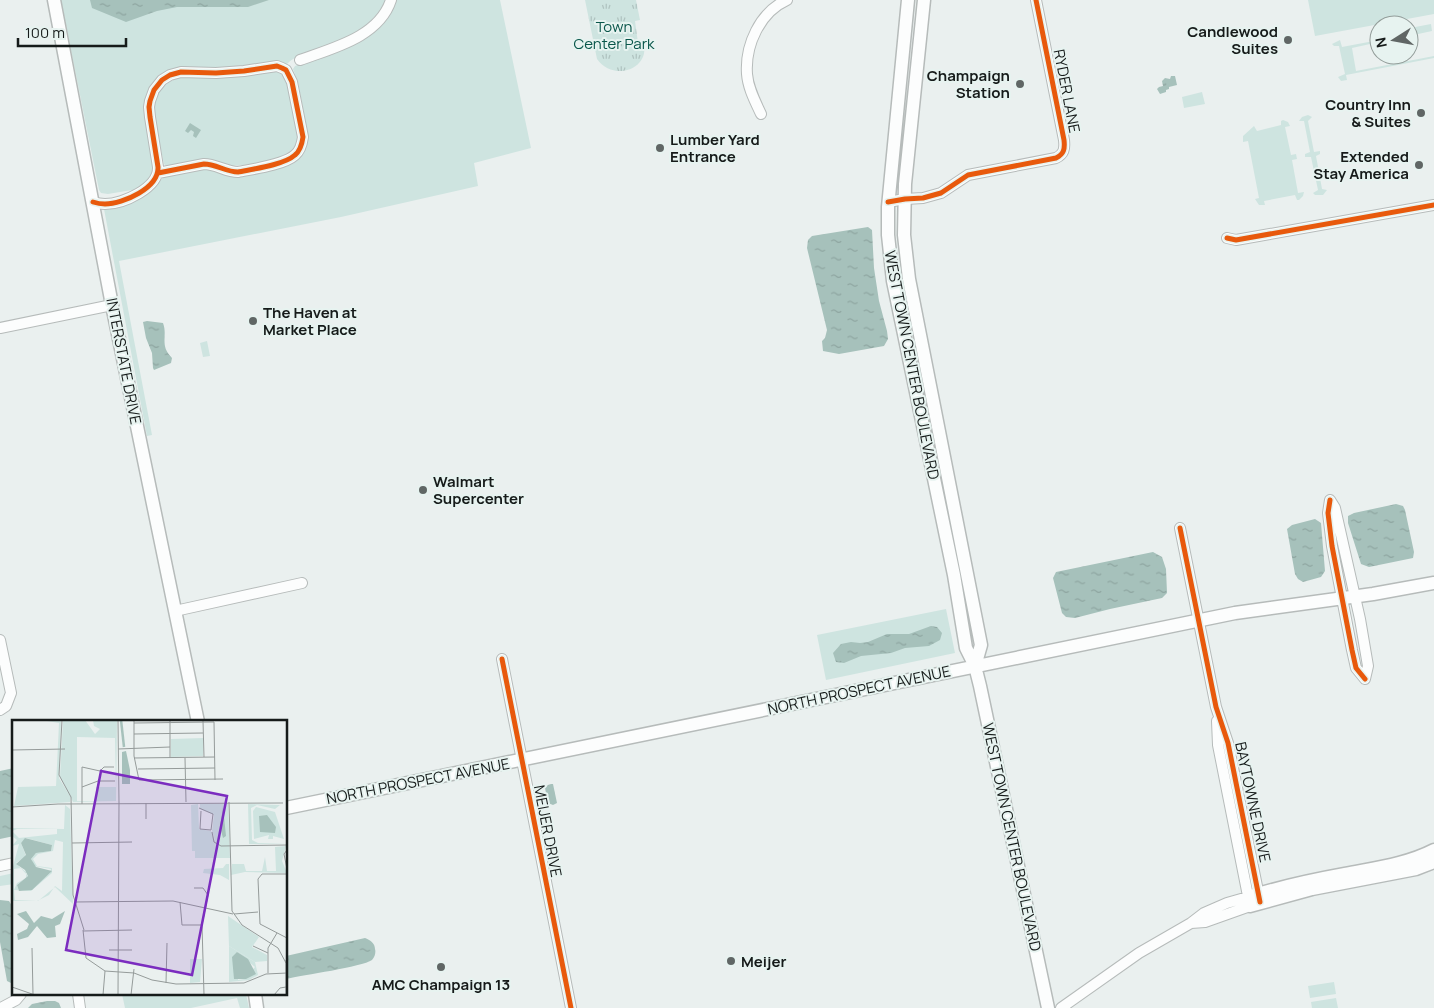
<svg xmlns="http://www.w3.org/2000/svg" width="1434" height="1008" font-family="Manrope,sans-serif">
	<defs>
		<pattern id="park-tufts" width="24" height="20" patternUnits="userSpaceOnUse" patternTransform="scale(1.25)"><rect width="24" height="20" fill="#cee4e0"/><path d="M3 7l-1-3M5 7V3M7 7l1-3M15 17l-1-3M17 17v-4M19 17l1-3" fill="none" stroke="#b0c3c0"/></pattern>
		<pattern id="water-ripples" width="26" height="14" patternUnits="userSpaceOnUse" patternTransform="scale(1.25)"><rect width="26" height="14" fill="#a6c1bb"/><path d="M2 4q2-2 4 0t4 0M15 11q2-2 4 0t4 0" fill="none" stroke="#8ea5a0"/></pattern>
	</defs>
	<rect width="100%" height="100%" fill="#eaf0ef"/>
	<!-- grass -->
	<path fill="#cee4e0" d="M61,0H387C368,32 345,39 312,52C301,57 296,55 287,64L217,69L184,68L153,85L155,162L151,179L138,189L108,194L101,193L99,190Z
		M395,0H500L531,148L474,163L478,186L341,217L119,261L152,435L147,436L104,209L105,207C118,203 135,201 147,194C155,189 158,180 166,176L209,169L247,175L288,166L294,163L303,152L307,143L308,135L298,82L293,69L295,66L302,63L350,45Z
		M1308,0H1434V14L1315,36Z
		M1431,24L1432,31L1409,36L1411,33L1410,28Z
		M1340,40L1342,47L1379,40V42L1352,48L1356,71L1434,56V58L1346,75L1347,80L1341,81L1338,77L1345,74L1339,46H1334L1332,44Z
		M277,71L285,75C289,90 301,130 297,143C289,172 193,166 167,167L164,164L153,112L156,96L162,88L169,82L180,77H228Z
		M1202,92L1205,104L1184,108L1182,97Z
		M1308,115L1312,117L1308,121L1314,152L1320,151V154L1316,156L1322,189L1327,190L1323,195H1315L1313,193L1318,190L1311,157H1305V154L1310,152L1304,121H1299L1302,117Z
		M1283,120L1288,122L1290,126L1285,127L1291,155L1296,154L1297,159L1292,160L1298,193L1304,192L1303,196L1299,200H1297L1295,195L1264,201L1265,205H1259L1255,199L1259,198L1248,141L1243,142V136L1254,126L1257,131L1281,125V121Z
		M207,341L210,356L203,357L200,343Z
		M946,609L955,653L826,680L817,635Z
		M14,873V884L0,886V876Z
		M1334,982L1336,994L1310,998L1308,986Z
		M122,994H246L249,1008H240L237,998L191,1008H125Z
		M1336,998L1338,1008H1312L1311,1002Z"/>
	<!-- park -->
	<path fill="url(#park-tufts)" d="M585,0H636L640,20L635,21L638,43L643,42C652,68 614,83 597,59Z"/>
	<!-- water -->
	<path fill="url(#water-ripples)" d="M90,0H269L248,7H177L157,11L126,22L92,8Z
		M1171,76H1175L1177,85L1169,87V89L1166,90V92L1160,94L1157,89L1159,87L1163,86L1162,81L1165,78L1170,79Z
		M190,123L201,130L196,138L193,136L194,132L191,130L188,133L185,131Z
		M868,227L872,230L874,268L879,301L887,331L888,339L884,346L839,354L823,351L822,341L825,338L827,330L807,248L808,240L812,236Z
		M147,321L163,323C168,336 159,345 172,358L171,363L154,370L153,368L152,353L146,338L143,322Z
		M1396,504L1403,506L1405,510L1414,552L1413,558L1369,567L1361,564L1348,523V516L1354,513Z
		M1315,519L1321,523L1325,571L1321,577L1303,582L1298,579L1295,574L1287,529L1292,525Z
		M1153,552L1162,557L1166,569L1167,593L1162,598L1110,609L1075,618L1066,617L1062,613L1053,578L1056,572Z
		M931,626L937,627L942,633L940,640L929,646L905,648L891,653L861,656L844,663L836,662L833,653L841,644L851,642L860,643L868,642L887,634H909Z
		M14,768V836L0,839V771Z
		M551,784H553L557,803L553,805L548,803L545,788L548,785Z
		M0,900L9,901L14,909V981L11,983L7,981L0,942Z
		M365,938C370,940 375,943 375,949C376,952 375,957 372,960C362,967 303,975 286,979V956Z
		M47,1001H55L59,1003L61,1008H28L32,1004Z"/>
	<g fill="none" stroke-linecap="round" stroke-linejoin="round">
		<!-- minor casing -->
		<g stroke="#b6bbba" stroke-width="12">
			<path id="minor" d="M300,60C333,48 379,37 391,0
				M761,114C755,101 748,88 747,74C745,45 760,12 787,0
				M93,202C96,203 101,204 105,204C123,204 159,188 158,167L150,117L149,107L150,101L154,90L162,80L170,75L181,72L216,73L244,71L277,66L282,68L286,70L292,82L303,137C302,144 300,151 295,155C284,165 253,169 238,172C226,172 216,164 204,164L158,173
				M888,202L905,199L923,198L941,193L968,175L1056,158C1064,154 1065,149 1064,140L1036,0
				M1227,238L1236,240L1434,205
				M0,328L112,305
				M1330,500L1328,513L1332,546L1352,650L1356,668L1365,679
				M1330,500L1335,508L1360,619L1368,666L1365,679
				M1180,528L1216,707L1228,743L1260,901
				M175,611L302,583
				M0,640L11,693L6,706L0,710
				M502,659L571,1008
				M0,866L14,863
				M1191,923L1205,922L1250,906L1218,745L1217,721
				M78,994L80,1008
				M1,1008L16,1000L21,994
				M1061,1008L1139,953L1191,923L1204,913L1227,903L1248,897"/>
		</g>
		<!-- major casing -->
		<g stroke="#b6bbba" stroke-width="15">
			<path id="major" d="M54,0L112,305L198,722
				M908,0L888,207V235L893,281L954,575L966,648L975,666L980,686L1048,1008
				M924,0L905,184L904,235L909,279L981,645L975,666
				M286,808L1235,613L1373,594L1434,583
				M1248,897C1280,887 1312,880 1345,874C1375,868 1407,864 1434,850
				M1250,906L1312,889L1416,869L1434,862
				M255,994L257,1008"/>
		</g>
		<!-- minor -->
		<use href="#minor" stroke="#fcfdfd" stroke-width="10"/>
		<!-- major -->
		<use href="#major" stroke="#fcfdfd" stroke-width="12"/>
		<!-- cycleway casing -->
		<g stroke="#e7f3f0" stroke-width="8">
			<path id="cycleway" d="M93,202C96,203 101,204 105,204C123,204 159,188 158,167L150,117L149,107L150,101L154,90L162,80L170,75L181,72L216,73L244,71L277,66L282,68L286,70L292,82L303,137C302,144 300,151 295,155C284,165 253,169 238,172C226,172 216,164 204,164L158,173
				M888,202L905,199L923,198L941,193L968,175L1056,158C1064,154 1065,149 1064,140L1036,0
				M1227,238L1236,240L1434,205
				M1330,500L1328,513L1332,546L1352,650L1356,668L1365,679
				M1180,528L1216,707L1228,743L1260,902
				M502,659L571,1008"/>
		</g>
		<!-- cycleway -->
		<use href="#cycleway" stroke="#e8590c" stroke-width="5"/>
	</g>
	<!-- markers -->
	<g fill="#606665" stroke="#e7f3f0" stroke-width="2">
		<circle cx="1288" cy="40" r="5"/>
		<circle cx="1020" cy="84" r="5"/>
		<circle cx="1421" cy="113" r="5"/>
		<circle cx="660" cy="148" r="5"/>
		<circle cx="1419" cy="165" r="5"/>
		<circle cx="253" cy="321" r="5"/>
		<circle cx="423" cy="490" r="5"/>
		<circle cx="731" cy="961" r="5"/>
		<circle cx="441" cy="967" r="5"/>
	</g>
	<g text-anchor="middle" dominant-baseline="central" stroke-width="4" stroke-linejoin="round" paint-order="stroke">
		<!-- park labels -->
		<g font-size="15" fill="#09564a" stroke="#e7f3f0">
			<text x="614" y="26">Town<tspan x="614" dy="17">Center Park</tspan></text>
		</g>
		<!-- poi labels -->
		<g font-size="15" font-weight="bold" fill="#161b1a" stroke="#e7f3f0" text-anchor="end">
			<text x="1278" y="31">Candlewood<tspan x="1278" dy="17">Suites</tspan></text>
			<text x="1010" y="75">Champaign<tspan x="1010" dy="17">Station</tspan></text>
			<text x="1411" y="104">Country Inn<tspan x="1411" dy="17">&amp; Suites</tspan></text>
			<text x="670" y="139" text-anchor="start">Lumber Yard<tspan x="670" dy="17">Entrance</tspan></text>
			<text x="1409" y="156">Extended<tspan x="1409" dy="17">Stay America</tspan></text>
			<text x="263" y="312" text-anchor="start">The Haven at<tspan x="263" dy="17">Market Place</tspan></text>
			<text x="433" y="481" text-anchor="start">Walmart<tspan x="433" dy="17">Supercenter</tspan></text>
			<text x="741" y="961" text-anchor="start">Meijer</text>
			<text x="441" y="984" text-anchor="middle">AMC Champaign 13</text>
		</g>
		<!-- street labels -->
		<g font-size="15" fill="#161b1a" stroke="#e7f3f0">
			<text transform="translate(1067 91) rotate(79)">RYDER LANE</text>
			<text transform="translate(124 361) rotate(79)">INTERSTATE DRIVE</text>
			<text transform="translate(912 365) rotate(79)">WEST TOWN CENTER BOULEVARD</text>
			<text transform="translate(859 690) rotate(-12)">NORTH PROSPECT AVENUE</text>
			<text transform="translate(418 781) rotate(-11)">NORTH PROSPECT AVENUE</text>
			<text transform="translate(1253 802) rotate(78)">BAYTOWNE DRIVE</text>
			<text transform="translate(548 831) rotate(79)">MEIJER DRIVE</text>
			<text transform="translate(1012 837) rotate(78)">WEST TOWN CENTER BOULEVARD</text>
		</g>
	</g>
	<!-- overview -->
	<g transform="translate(12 720)">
		<rect width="275" height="275" fill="#eaf0ef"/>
		<path d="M29,0H49L47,58L58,76V82L2,86L6,67L44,66L47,3ZM51,0H73L83,14L88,9L82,6L81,0H105L104,81L61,82L48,57ZM65,17L103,18L104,67H84V81H65ZM186,84L187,109L199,111L204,123L200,111L202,95L188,89V84H216L218,138H183V131H180L179,85ZM236,84L268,85L263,89L245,85L239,88L240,120L246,123L275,124H237ZM53,85L58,89L61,184L43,167L26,181H0V150L7,124L0,126L5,120L0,116V108L52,109ZM5,109H45V114L7,118L0,111ZM14,118L40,125L39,131L24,133L19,139L22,146L39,149L38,153L20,169L7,171L5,165L16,156L4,143L14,136L9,123ZM43,120L51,122L50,171L43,166L37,175L25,181L3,180L2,170L19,171L40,153V148L25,146L21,139L26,134L41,131ZM9,148L14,152V158L5,163L2,170V149ZM244,87L263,92L272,119L261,116V119H256L257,115L242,119L241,91ZM274,126L270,141L275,153L233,152L219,155L220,144H232L234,151H250L253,137L255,151H264L263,127ZM216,196L247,217L240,227L255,235V241L243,242L217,226ZM178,239H190L188,262L178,263Z" fill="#cee4e0" fill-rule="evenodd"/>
		<path d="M217,226L243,242L246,255L237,260L217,262ZM225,232L243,247L232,259L226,260Z" fill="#cee4e0" fill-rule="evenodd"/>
		<path d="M191,18V36L159,37V19ZM214,144H217V160L208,155L191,153L192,149L211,148Z" fill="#cee4e0"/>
		<path d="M114,31L118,50V64H110V32ZM211,87L214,116L211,118L208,107ZM255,95L264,107L263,113L248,112L247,96ZM13,118L40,125L39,131L24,133L19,139L24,147L40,151L20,170L7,171L5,165L16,156L13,150L4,144L14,135L9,123ZM14,191L22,203L29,196L40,199L53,191L48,204L43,206L44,217L35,218L25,206L16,217L6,220L5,214L15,209L17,204L5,194ZM225,232L236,239L244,254L234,259H222L220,237Z" fill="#a6c1bb"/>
		<path fill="none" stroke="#a6c1bb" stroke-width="2.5" d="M109,0L112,27"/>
		<path fill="none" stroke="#959b9a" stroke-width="1" d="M50,0L47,55L59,77L61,175L72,210M106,0L107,83M122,0V36L127,60L211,59M158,1V38M191,1L192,37M122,3L202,2L203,60M122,14L191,13M106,29L158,27M0,30L53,29M122,38L203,37M173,38L174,82M126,49L203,48M70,67L86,61H103M217,82L220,191L230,205L266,228L274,243M134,83V99M70,84V47L88,51L92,47H102M0,87L46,84L271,83M187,88L201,94L199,110L188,109L189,91M200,112L202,122L209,126L275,125M60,123L120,122M275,130L272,134L275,149M275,154H250L246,159L248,204L275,218M182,168H191L196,175L190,205L192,275M62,182L161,181L221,194M168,182L170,205H190M222,194L246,192M71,210L74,238L93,251L122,253L140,260L164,264L232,263L254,254L275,253M71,211L120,210M241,226L256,233M20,228L21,274M97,230H120M274,240V275M256,253V228L265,213M154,263L155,223M0,267L23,275M91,275L93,251M106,275L107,83M119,275L122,249M262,275L268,268L274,267"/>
		<path fill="#7b2cbf" fill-opacity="0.15" stroke="#7b2cbf" stroke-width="2.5" d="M89,51L215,76L180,255L54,230Z"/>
		<rect width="275" height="275" fill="none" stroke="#161b1a" stroke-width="2.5"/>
	</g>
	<!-- north arrow -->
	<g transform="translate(1394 40) rotate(259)"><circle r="24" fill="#e7f3f0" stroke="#939d9a"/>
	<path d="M0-4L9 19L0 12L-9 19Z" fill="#606665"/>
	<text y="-8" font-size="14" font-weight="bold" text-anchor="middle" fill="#161b1a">N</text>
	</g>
	<!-- scale -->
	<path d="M18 38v8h108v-8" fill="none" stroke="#161b1a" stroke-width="2.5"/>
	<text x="25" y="38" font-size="15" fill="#161b1a" stroke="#e7f3f0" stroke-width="4" paint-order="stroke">100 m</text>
</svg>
